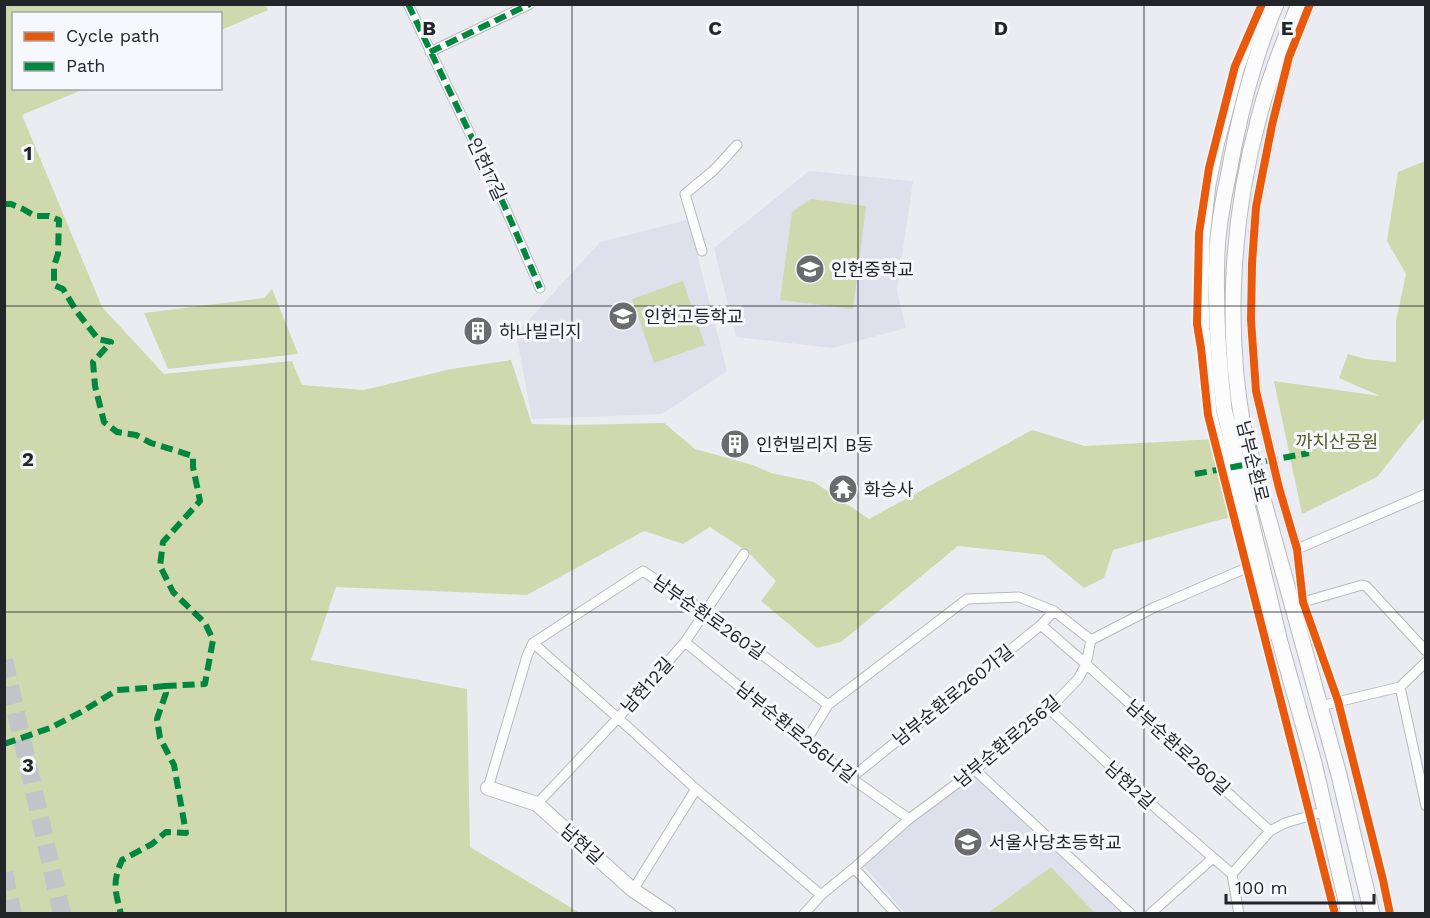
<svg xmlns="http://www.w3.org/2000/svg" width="1430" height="918" font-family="'Work Sans','Noto Sans KR',sans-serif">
	<rect width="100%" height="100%" fill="#ebecf1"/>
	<!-- built -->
	<path fill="#dee1ec" d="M809,171L913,181L897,291L906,328L832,348L736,337L714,248Z
		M687,220L695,246L727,371L662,414L532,419L516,334L600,242Z
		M975,770L1129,913H905L863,865L909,819Z"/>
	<!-- green -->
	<path fill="#d0d8ae" d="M265,4L268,10L221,30L220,14H14V88L84,89L22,115L102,307L164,374L292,361L302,385L364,390L451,369L511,360L532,424L573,425L664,423L695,449L753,465L771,473L814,482L869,519L1032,430L1085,446L1234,438L1253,512L1215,521L1113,550L1104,578L1084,588L1044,555L958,546L841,642L817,648L761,601L776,581L748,552L710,527L683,544L644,531L527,595L336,587L311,660L467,689L470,847L580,913L5,914V5Z
		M1425,161V417L1377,477L1302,514L1274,381L1380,396L1339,378L1348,354L1366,359L1396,362V321L1406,274L1387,241L1398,172Z
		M811,199L866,206L853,309L780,300L792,212Z
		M683,281L705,345L654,363L632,299Z
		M272,289L298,354L168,369L144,313L264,298Z
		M1051,867L1095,913H988Z"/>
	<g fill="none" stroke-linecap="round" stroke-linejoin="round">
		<!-- highway-tunnel -->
		<path stroke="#c3c4c9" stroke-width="18" stroke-dasharray="18 9" stroke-linecap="butt" d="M4,660L62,914
			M4,873L13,914"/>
		<!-- street casing -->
		<g stroke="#b8b9bd" stroke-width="11">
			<path id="street" d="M408,4L504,205L540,288
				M1268,4L1263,10L1253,31L1239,70L1219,146L1211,185L1205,238L1204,299L1205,329L1212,413L1239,515L1264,625L1278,639
				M430,52L530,4
				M702,251L685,194L714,170L737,145
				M1297,549L1426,494
				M1303,602L1362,585L1366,586L1426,651
				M1300,621L1303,602L1297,549L1279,488L1256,391L1251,320L1252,264L1256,207L1272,125L1289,57L1310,4
				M1041,625L1086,664L1270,831L1285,823L1326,811
				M685,642L851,778L909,819
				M533,643L618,718L696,789L821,895
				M1400,687L1426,806
				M1320,706L1400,687L1426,662
				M1049,709L1158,810L1232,874L1239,914
				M806,741L828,705
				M975,770L1131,914
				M851,778L1041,625L1054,611
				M488,788L527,656L533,643L643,571L680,596L705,611L828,705L967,599L1019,597L1054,611L1091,640
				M537,804L618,718L685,642L744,554
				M854,868L896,914
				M1232,874L1270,831
				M633,890L696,789
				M804,914L821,895L854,868L909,819L975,770L1049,709L1078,679L1086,664L1091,640L1153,608L1251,566
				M1150,914L1213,858"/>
		</g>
		<!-- secondary casing -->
		<g stroke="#b8b9bd" stroke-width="16">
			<path id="secondary" d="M488,788L537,804L633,890L669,914"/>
		</g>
		<!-- primary casing -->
		<g stroke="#b8b9bd" stroke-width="17">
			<path id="primary" d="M1276,4C1254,57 1240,112 1230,167C1224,195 1218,225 1217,253C1215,305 1218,357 1224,409L1280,642L1314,763L1349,914
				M1299,4C1284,41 1269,78 1259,117C1232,215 1225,326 1243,426L1339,775L1372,914"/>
		</g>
		<!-- street -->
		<use href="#street" stroke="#fcfcfd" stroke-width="9"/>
		<!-- secondary -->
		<use href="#secondary" stroke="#fcfcfd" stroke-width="14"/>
		<!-- primary -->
		<use href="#primary" stroke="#fcfcfd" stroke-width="15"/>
		<!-- quiet -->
		<path stroke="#00873e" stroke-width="6" stroke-dasharray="12 6" stroke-linecap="butt" d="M408,4L504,205L540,288
			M430,52L530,4
			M4,204H11L23,209L35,216H49L59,220L58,254L54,266V285L63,289L77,312L98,339L111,342L93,362L95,386L104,422L117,432L136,435L151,443L193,456V467L200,501L163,542L160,566L173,592L205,623L213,640L205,684L165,686L166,693L157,719L160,738L174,765L186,833L166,832L152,844L122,860C112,883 115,890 121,914
			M1195,474L1309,453
			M4,744L50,728L83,711L117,690L146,688L165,686"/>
		<!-- cycleway casing -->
		<g stroke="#f7f8fe" stroke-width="11">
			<path id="cycleway" d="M1262,4L1235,66L1209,168L1199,233L1197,324L1201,348L1208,415L1335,914
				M1310,4L1289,57L1272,125L1256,207L1252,264L1251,320L1256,391L1279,488L1297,549L1303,602L1338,701L1383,880L1390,914"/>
		</g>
		<!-- cycleway -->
		<use href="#cycleway" stroke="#e8590c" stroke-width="8"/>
	</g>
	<!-- grid -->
	<path fill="none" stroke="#242529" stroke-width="1.5" stroke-opacity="0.55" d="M286,4V914M572,4V914M858,4V914M1144,4V914M4,306H1426M4,612H1426"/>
	<!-- icons -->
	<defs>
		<g id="school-disc" transform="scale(1.5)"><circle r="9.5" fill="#6a6b6f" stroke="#f7f8fe"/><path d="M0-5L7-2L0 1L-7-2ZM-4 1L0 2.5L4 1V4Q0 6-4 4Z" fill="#fff"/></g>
		<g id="building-disc" transform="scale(1.5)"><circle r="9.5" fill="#6a6b6f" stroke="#f7f8fe"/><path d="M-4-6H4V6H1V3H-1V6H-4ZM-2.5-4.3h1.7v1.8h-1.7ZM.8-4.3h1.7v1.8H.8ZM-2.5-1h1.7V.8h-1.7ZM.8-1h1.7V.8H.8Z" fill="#fff"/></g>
		<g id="temple-disc" transform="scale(1.5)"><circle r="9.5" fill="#6a6b6f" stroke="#f7f8fe"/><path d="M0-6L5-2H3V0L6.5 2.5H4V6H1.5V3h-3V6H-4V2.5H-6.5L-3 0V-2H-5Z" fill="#fff"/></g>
	</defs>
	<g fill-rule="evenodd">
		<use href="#school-disc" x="810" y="269"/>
		<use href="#school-disc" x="623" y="316"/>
		<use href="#building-disc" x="478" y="331"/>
		<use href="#building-disc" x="735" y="444"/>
		<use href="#temple-disc" x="843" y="489"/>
		<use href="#school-disc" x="968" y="842"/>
	</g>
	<g text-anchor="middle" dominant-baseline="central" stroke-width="6" stroke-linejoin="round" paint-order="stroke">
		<!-- street labels -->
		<g font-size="18" fill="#242529" stroke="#f7f8fe">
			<text transform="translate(487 169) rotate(65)">인헌17길</text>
			<text transform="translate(1253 461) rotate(76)">남부순환로</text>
			<text transform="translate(709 617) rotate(35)">남부순환로260길</text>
			<text transform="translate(647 685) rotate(-48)">남현12길</text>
			<text transform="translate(953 695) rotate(-39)">남부순환로260가길</text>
			<text transform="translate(796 732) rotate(39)">남부순환로256나길</text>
			<text transform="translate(1007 741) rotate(-40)">남부순환로256길</text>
			<text transform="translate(1178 747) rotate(42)">남부순환로260길</text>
			<text transform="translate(1130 785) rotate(43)">남현2길</text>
			<text transform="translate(582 844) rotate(42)">남현길</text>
		</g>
		<!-- poi labels -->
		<g font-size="18" fill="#242529" stroke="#f7f8fe" text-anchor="start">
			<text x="831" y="269">인헌중학교</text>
			<text x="644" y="316">인헌고등학교</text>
			<text x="499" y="331">하나빌리지</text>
			<text x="756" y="444">인헌빌리지 B동</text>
			<text x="864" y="489">화승사</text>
			<text x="989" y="842">서울사당초등학교</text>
		</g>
		<!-- park labels -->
		<g font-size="18" fill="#545e22" stroke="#f7f8fe">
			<text x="1337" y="441">까치산공원</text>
		</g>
	</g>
	<g font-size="20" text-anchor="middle" font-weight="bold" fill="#242529" stroke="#f7f8fe" stroke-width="6" stroke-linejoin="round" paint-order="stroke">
		<text x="429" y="35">B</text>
		<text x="715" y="35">C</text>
		<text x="1001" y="35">D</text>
		<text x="1287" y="35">E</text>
		<text x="28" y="160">1</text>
		<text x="28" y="466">2</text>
		<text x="28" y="772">3</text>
	</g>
	<!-- border -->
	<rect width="1430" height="918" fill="none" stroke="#242529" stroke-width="12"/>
	<!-- legend -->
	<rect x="12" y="12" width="210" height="78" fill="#f7f8fe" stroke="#a3a4a9" stroke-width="1.5"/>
	<rect x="24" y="32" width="30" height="9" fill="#e8590c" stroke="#a3a4a9" stroke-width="1.5"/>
	<text x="66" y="42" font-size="18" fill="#242529">Cycle path</text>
	<rect x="24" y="62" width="30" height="9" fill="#00873e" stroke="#a3a4a9" stroke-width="1.5"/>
	<text x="66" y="72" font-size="18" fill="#242529">Path</text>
	<!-- scale -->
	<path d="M1226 894v9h148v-9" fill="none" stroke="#242529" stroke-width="3"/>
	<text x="1235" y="894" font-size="18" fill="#242529" stroke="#f7f8fe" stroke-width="4.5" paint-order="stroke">100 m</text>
</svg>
